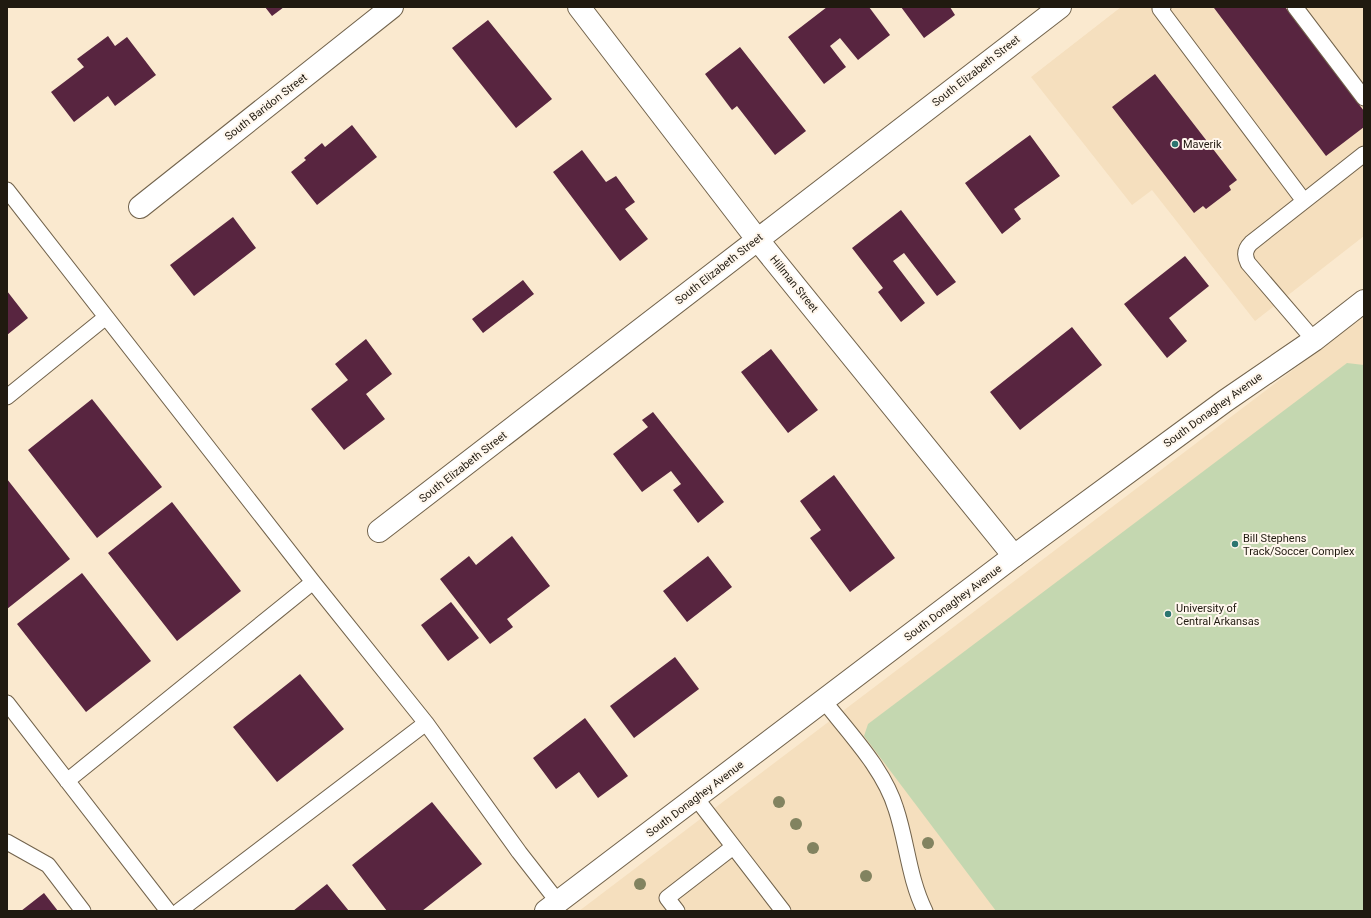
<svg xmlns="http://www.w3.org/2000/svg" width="1371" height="918" font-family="Roboto,sans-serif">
	<rect width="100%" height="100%" fill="#fae9cf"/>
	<!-- built -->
	<path fill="#f5dfbe" d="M1121,7H1364V236L1255,321L1152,190L1132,205L1031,77Z
		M1364,316V911H579Z"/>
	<!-- green -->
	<path fill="#c4d7b0" d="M1347,363L1364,365V911H996L864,736L868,724Z"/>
	<!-- building -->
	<path fill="#582540" d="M265,7H284L272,16Z
		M827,7H869L890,35L858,60L840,38L830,46L846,67L824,84L788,37Z
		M901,7H950L955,15L924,38Z
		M1215,7H1285L1364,111V127L1326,156L1214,8Z
		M488,20L552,99L516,128L452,48Z
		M108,36L115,46L127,37L156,75L115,106L108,96L74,122L51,92L84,67L77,59Z
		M740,47L806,131L775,155L737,106L732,110L705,74Z
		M1155,74L1237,180L1229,186L1231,190L1206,209L1203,206L1194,213L1112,107Z
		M352,125L377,157L317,205L291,172L306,160L304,158L322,143L325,147Z
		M1030,135L1060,176L1014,209L1021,219L1002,234L965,183Z
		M582,150L606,182L616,176L635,202L625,209L648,239L620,261L553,172Z
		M901,210L956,282L937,296L904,253L893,261L925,303L901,322L878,292L883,288L852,248Z
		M233,217L256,248L194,296L170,265Z
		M1185,256L1209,286L1169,318L1187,341L1167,358L1124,304Z
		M523,280L534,294L483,333L472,319Z
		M7,291L28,318L7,335Z
		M1072,327L1102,365L1020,430L990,392Z
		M366,339L392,374L366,394L385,419L344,450L311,409L348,380L335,364Z
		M771,349L818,410L788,433L741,372Z
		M92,399L162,487L97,538L28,450Z
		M653,412L724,502L698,523L673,490L681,484L671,471L642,492L613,454L648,427L642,420Z
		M834,475L895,558L850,592L810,538L821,530L800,501Z
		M7,479L70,559L7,609Z
		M172,502L241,591L177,641L108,553Z
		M512,536L550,586L507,619L513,627L490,644L440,579L469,556L476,565Z
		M708,556L732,587L687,622L663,591Z
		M82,573L151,661L86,712L17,624Z
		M451,602L479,638L448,661L421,625Z
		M675,657L699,689L634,738L610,706Z
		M300,674L344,729L277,782L233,727Z
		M585,718L628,776L598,798L579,772L556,789L533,758Z
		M432,802L482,864L422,911H387L352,865Z
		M327,884L349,911H293Z
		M44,893L58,911H21Z"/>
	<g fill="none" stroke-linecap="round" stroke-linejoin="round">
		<!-- lane casing -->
		<g stroke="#72634c" stroke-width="17">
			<path id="lane" d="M1163,7L1160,9L1304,201
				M1295,7L1364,98
				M7,190L313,582L426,723L519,852L558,902
				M1314,340L1248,263C1244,255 1245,249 1251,243L1364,154
				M7,397L106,317
				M824,701C849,733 884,769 896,809C907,842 909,879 925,911
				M7,703L168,911
				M67,781L313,582
				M696,798L783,911
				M7,842L48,865L83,911
				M179,911L426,723
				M677,911L667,898L733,847"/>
		</g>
		<!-- street casing -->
		<g stroke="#72634c" stroke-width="24">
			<path id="street" d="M579,7L757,239L1014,556
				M140,207L392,7
				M379,531L1060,7"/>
		</g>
		<!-- secondary casing -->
		<g stroke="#72634c" stroke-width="24">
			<path id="secondary" d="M546,911L1014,556L1225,401L1314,340L1364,301"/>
		</g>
		<!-- lane -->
		<use href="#lane" stroke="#fff" stroke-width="15"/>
		<!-- street -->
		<use href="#street" stroke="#fff" stroke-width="22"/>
		<!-- secondary -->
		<use href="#secondary" stroke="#fff" stroke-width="22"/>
	</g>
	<!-- trees -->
	<g fill="#828360">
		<circle cx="779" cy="802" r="6"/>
		<circle cx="796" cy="824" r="6"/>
		<circle cx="928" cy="843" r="6"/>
		<circle cx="813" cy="848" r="6"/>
		<circle cx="866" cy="876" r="6"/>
		<circle cx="640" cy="884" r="6"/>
	</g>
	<!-- markers -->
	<g fill="#2c7570" stroke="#fff7ed" stroke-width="1.5">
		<circle cx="1175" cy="144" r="4"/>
		<circle cx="1235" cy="544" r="4"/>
		<circle cx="1168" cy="614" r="4"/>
	</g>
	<g text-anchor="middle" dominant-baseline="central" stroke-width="4" stroke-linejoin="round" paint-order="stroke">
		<!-- street labels -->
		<g font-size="11" fill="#201a10" stroke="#fff7ed">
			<text transform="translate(976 71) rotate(-38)">South Elizabeth Street</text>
			<text transform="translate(266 107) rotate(-38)">South Baridon Street</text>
			<text transform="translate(719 269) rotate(-38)">South Elizabeth Street</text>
			<text transform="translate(794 284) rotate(51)">Hillman Street</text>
			<text transform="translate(1213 410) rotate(-36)">South Donaghey Avenue</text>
			<text transform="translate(463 467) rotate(-38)">South Elizabeth Street</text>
			<text transform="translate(953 603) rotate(-37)">South Donaghey Avenue</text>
			<text transform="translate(695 799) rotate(-37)">South Donaghey Avenue</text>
		</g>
		<!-- poi labels -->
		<g font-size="11" fill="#201a10" stroke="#fff7ed" text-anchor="start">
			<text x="1183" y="144">Maverik</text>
			<text x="1243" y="538">Bill Stephens<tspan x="1243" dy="13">Track/Soccer Complex</tspan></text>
			<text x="1176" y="608">University of<tspan x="1176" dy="13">Central Arkansas</tspan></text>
		</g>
	</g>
	<!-- border -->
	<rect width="1371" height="918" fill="none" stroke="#201a10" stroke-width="16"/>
</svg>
